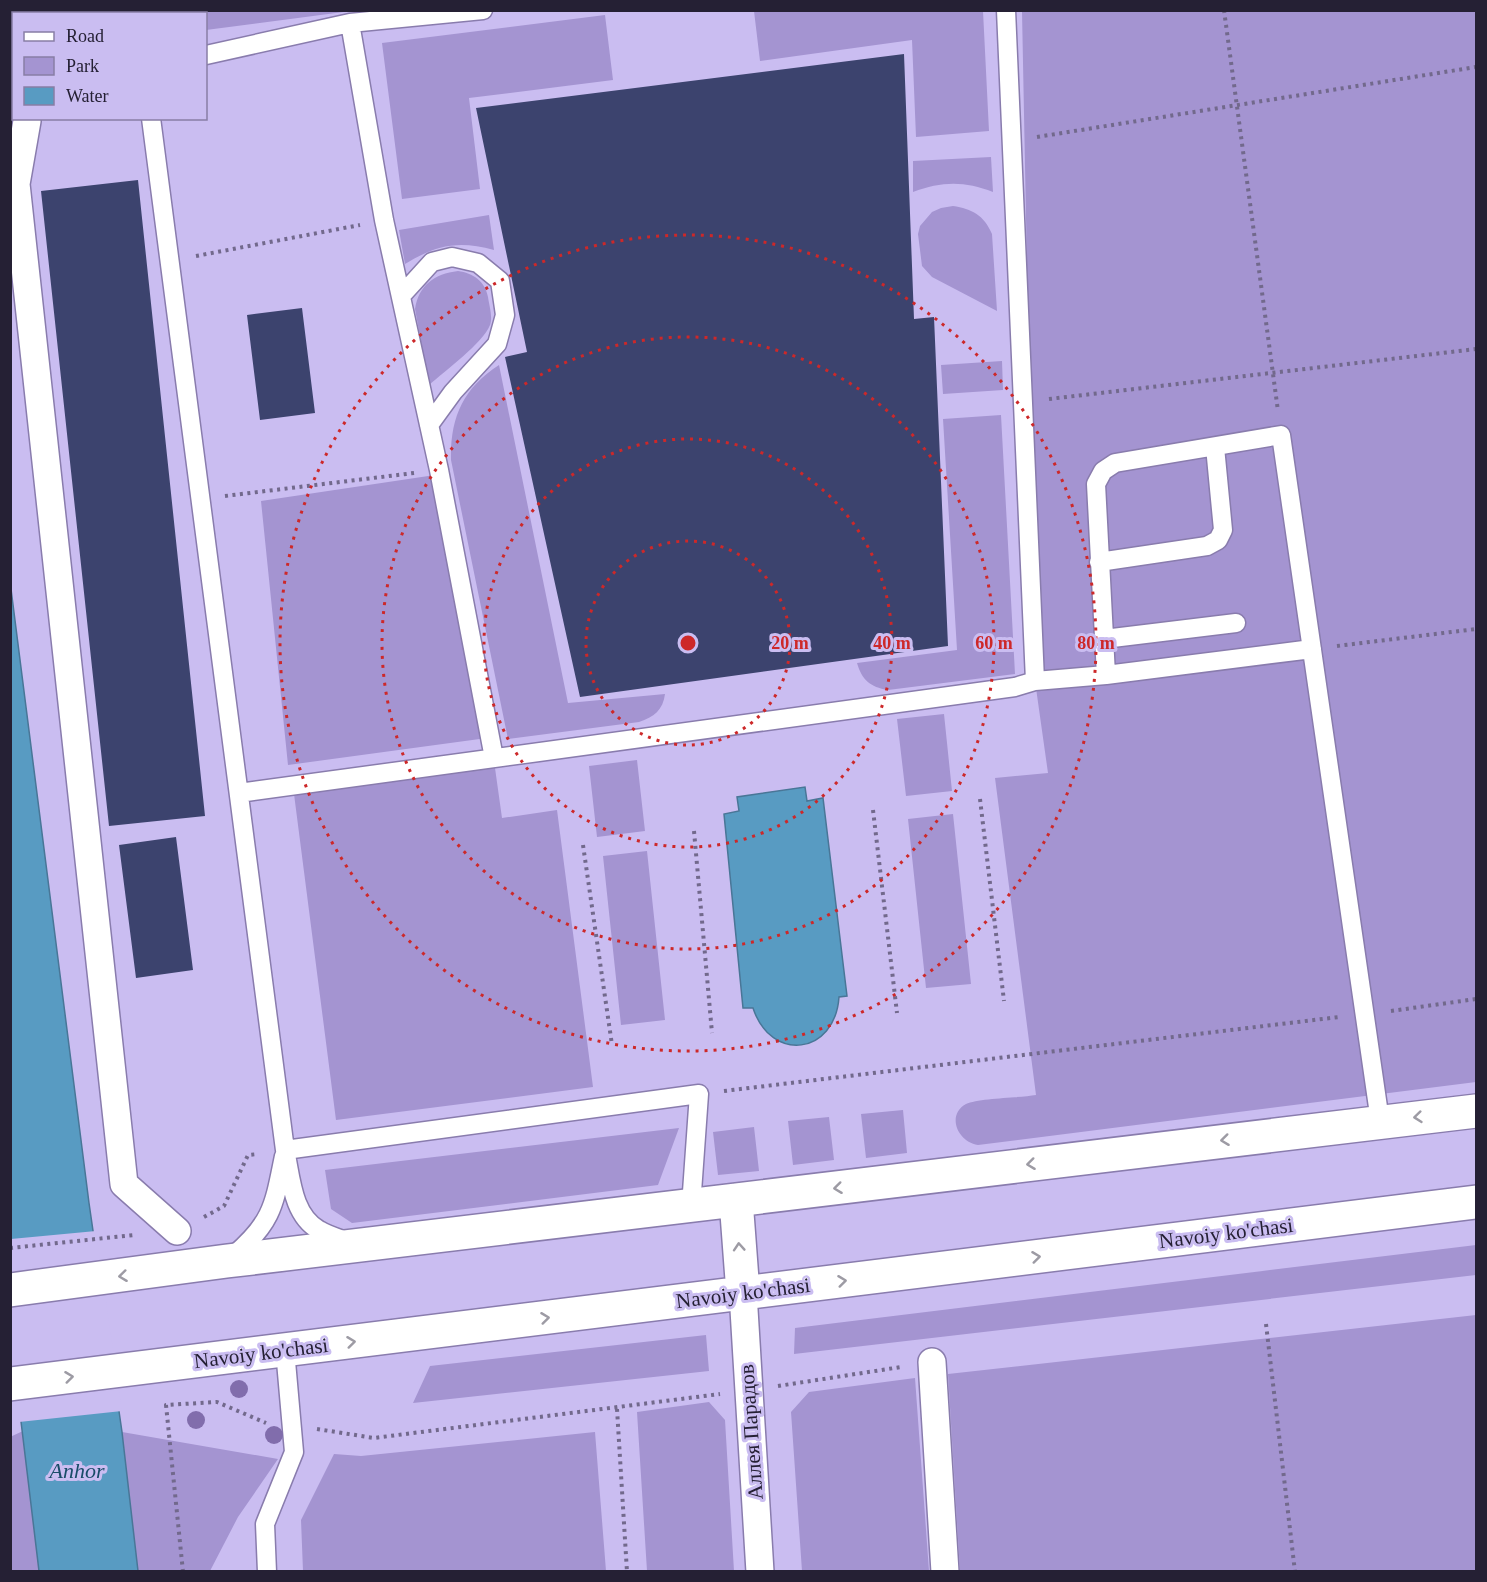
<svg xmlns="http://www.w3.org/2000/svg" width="1487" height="1582" font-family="'Times New Roman',serif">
	<rect width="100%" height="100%" fill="#cabdf1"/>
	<!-- green -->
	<path fill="#a494d1" d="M196,11V10L351,11L206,30V14L196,13Z
		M754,11H983L989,131L916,137L912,40L760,61Z
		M1022,11H1476V1082L978,1145C956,1141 947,1114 966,1104C979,1098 1019,1098 1036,1095L995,778L1048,773L1035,681Z
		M605,15L613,80L469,98L480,189L402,199L382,43Z
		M991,157L993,192C965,181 942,181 913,192V161Z
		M953,206C972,209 984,215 992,234L997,311L932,277L922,266L918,234L920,226L932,212L941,208Z
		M489,215L494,250C458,240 436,245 405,264L399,230Z
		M458,271C473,273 485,281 488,297C489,305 493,317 490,325C483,343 445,371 429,385L415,309C419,285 434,274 458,271Z
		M1002,361L1003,390L943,394L941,365Z
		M499,365L568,703L665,694C663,710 654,717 639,722L508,739L451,460C450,418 463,388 499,365Z
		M1001,415L1015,674L888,690C870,687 862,680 857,663L957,650L943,419Z
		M435,475L487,738L288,765L261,501Z
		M944,714L952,791L906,796L897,719Z
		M637,760L645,831L597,837L589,766Z
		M495,768L502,818L557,810L593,1087L336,1120L294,794Z
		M953,814L971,984L926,988L908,819Z
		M647,851L665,1020L621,1025L603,856Z
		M903,1110L907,1153L866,1158L861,1114Z
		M829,1117L834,1160L793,1165L788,1121Z
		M754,1127L759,1171L718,1175L713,1132Z
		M679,1128L658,1185L352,1223L331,1209L325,1170Z
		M1476,1245V1275L794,1354L795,1328Z
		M1476,1315V1571H960L948,1374Z
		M706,1335L709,1371L413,1403L430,1366Z
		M915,1378L929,1571H802L791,1412L809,1392Z
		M709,1402L725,1420L734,1571H647L637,1412Z
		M23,1431L39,1571H11L10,1437Z
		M122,1432L278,1459L238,1517L210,1571H138Z
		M595,1432L606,1571H303L301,1520L334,1454L361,1456Z"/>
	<!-- water -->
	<path fill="#589bc2" stroke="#497697" stroke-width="1.5" d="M10,581L89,1203L122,1432L138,1571H39L10,1330Z
		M805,787L807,801L823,798L847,996L839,997C835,1055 771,1063 753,1008H743L724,814L739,811L737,797Z"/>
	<!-- pier -->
	<path fill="#cabdf1" d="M96,1231L122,1411L19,1422L10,1354L11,1239Z"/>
	<!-- building -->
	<path fill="#3c436e" d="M96,10H138V12L96,14Z
		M904,54L914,319L934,317L948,646L580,697L505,357L527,352L476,108Z
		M138,180L205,816L109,826L41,191Z
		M302,308L315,413L260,420L247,315Z
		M176,837L193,970L136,978L119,845Z"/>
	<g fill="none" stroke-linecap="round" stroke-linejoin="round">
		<!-- service casing -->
		<g stroke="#897cad" stroke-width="21">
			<path id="service" d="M1006,10L1035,681
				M350,23L384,220L439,470L494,758
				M206,55L350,23L483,10
				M10,74H14
				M151,118L285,1150C291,1177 292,1215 319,1230C327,1235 337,1238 346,1241
				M401,296L432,262L452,257L478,263L500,281L505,315L497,344L453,392L429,425
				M1099,562L1207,546L1218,540L1223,530L1215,447
				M1104,639L1236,623
				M1106,675L1096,484L1103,471L1115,463L1281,435L1380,1121
				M239,793L1015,687L1035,681L1106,675L1312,649
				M285,1150L699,1094L691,1206
				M233,1256C273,1222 274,1205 284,1156
				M267,1572L265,1524L294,1452L285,1350"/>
		</g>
		<!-- pedestrian casing -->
		<g stroke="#897cad" stroke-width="30">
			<path id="pedestrian" d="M50,14V10
				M27,121L16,184L124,1184L177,1231
				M743,1293L760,1572
				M932,1362L945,1572"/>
		</g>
		<!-- primary casing -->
		<g stroke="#897cad" stroke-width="36">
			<path id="primary" d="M736,1200L743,1293
				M10,1290L227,1261L1476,1111
				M10,1384L1476,1202"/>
		</g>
		<!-- path -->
		<path stroke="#72698c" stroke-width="4" stroke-dasharray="3 4.5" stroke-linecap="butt" d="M1224,10L1278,411
			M1037,137L1476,67
			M196,256L360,225
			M1049,399L1476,349
			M225,496L414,473
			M1337,646L1476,629
			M980,799L1004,1001
			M873,810L897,1013
			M694,831L712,1033
			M583,845L612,1045
			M1391,1011L1476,999
			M724,1091L1339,1017
			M204,1217L224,1206L248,1155L258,1154
			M10,1248L134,1235
			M1266,1324L1295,1572
			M778,1386L901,1367
			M617,1409L627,1572
			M317,1429L374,1438L720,1394
			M183,1572L166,1405L217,1402L266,1423"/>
		<!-- service -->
		<use href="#service" stroke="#fff" stroke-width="18"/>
		<!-- pedestrian -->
		<use href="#pedestrian" stroke="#fff" stroke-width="27"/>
		<!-- primary -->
		<use href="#primary" stroke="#fff" stroke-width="33"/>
	</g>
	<!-- trees -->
	<g fill="#816dac">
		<circle cx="239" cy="1389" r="9"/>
		<circle cx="196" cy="1420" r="9"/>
		<circle cx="274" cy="1435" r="9"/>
	</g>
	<!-- one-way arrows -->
	<defs><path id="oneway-chevron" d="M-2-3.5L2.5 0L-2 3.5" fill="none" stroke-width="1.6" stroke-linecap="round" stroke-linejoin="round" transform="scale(1.5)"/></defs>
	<g stroke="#9d9ba4">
		<use href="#oneway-chevron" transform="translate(1418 1117) rotate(174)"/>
		<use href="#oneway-chevron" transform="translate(1225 1140) rotate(173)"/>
		<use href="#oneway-chevron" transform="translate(1031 1164) rotate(173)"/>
		<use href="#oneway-chevron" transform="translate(838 1188) rotate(173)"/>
		<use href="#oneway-chevron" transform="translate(739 1247) rotate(-94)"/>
		<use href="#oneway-chevron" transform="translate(1036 1257) rotate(-7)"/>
		<use href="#oneway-chevron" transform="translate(123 1276) rotate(173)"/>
		<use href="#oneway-chevron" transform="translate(842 1281) rotate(-7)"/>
		<use href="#oneway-chevron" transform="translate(545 1318) rotate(-7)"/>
		<use href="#oneway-chevron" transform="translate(351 1342) rotate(-7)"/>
		<use href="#oneway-chevron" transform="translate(69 1377) rotate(-7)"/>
	</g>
	<!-- distance rings -->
	<g fill="none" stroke="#cd2829" stroke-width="3" stroke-dasharray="3 6">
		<circle cx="688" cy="643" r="102"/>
		<circle cx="688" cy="643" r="204"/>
		<circle cx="688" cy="643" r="306"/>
		<circle cx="688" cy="643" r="408"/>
	</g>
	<g text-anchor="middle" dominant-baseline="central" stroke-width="6" stroke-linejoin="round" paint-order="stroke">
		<!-- street labels -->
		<g font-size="21" fill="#252034" stroke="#cabdf1">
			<text transform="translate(1226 1233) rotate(-7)">Navoiy ko'chasi</text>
			<text transform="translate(743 1293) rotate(-7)">Navoiy ko'chasi</text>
			<text transform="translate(261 1353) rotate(-7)">Navoiy ko'chasi</text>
			<text transform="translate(751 1432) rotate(-94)">Аллея Парадов</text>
		</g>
		<!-- water labels -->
		<g font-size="22" font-style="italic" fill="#184c68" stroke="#cabdf1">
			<text x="77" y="1470">Anhor</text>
		</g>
	</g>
	<circle cx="688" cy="643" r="9" fill="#cd2829" stroke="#cabdf1" stroke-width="3"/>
	<g font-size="18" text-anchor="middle" font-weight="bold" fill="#cd2829" stroke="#cabdf1" stroke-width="6" stroke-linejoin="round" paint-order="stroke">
		<text x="790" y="649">20 m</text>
		<text x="892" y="649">40 m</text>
		<text x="994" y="649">60 m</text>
		<text x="1096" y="649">80 m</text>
	</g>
	<!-- border -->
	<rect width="1487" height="1582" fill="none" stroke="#252034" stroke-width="24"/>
	<!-- legend -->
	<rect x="12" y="12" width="195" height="108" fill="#cabdf1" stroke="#887ea5" stroke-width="1.5"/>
	<rect x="24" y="32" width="30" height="9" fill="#ffffff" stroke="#887ea5" stroke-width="1.5"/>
	<text x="66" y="42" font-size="18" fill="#252034">Road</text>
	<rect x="24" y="57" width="30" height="18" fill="#a494d1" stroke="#887ea5" stroke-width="1.5"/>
	<text x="66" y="72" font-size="18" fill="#252034">Park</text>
	<rect x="24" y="87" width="30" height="18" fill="#589bc2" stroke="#887ea5" stroke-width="1.5"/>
	<text x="66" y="102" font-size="18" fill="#252034">Water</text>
</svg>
